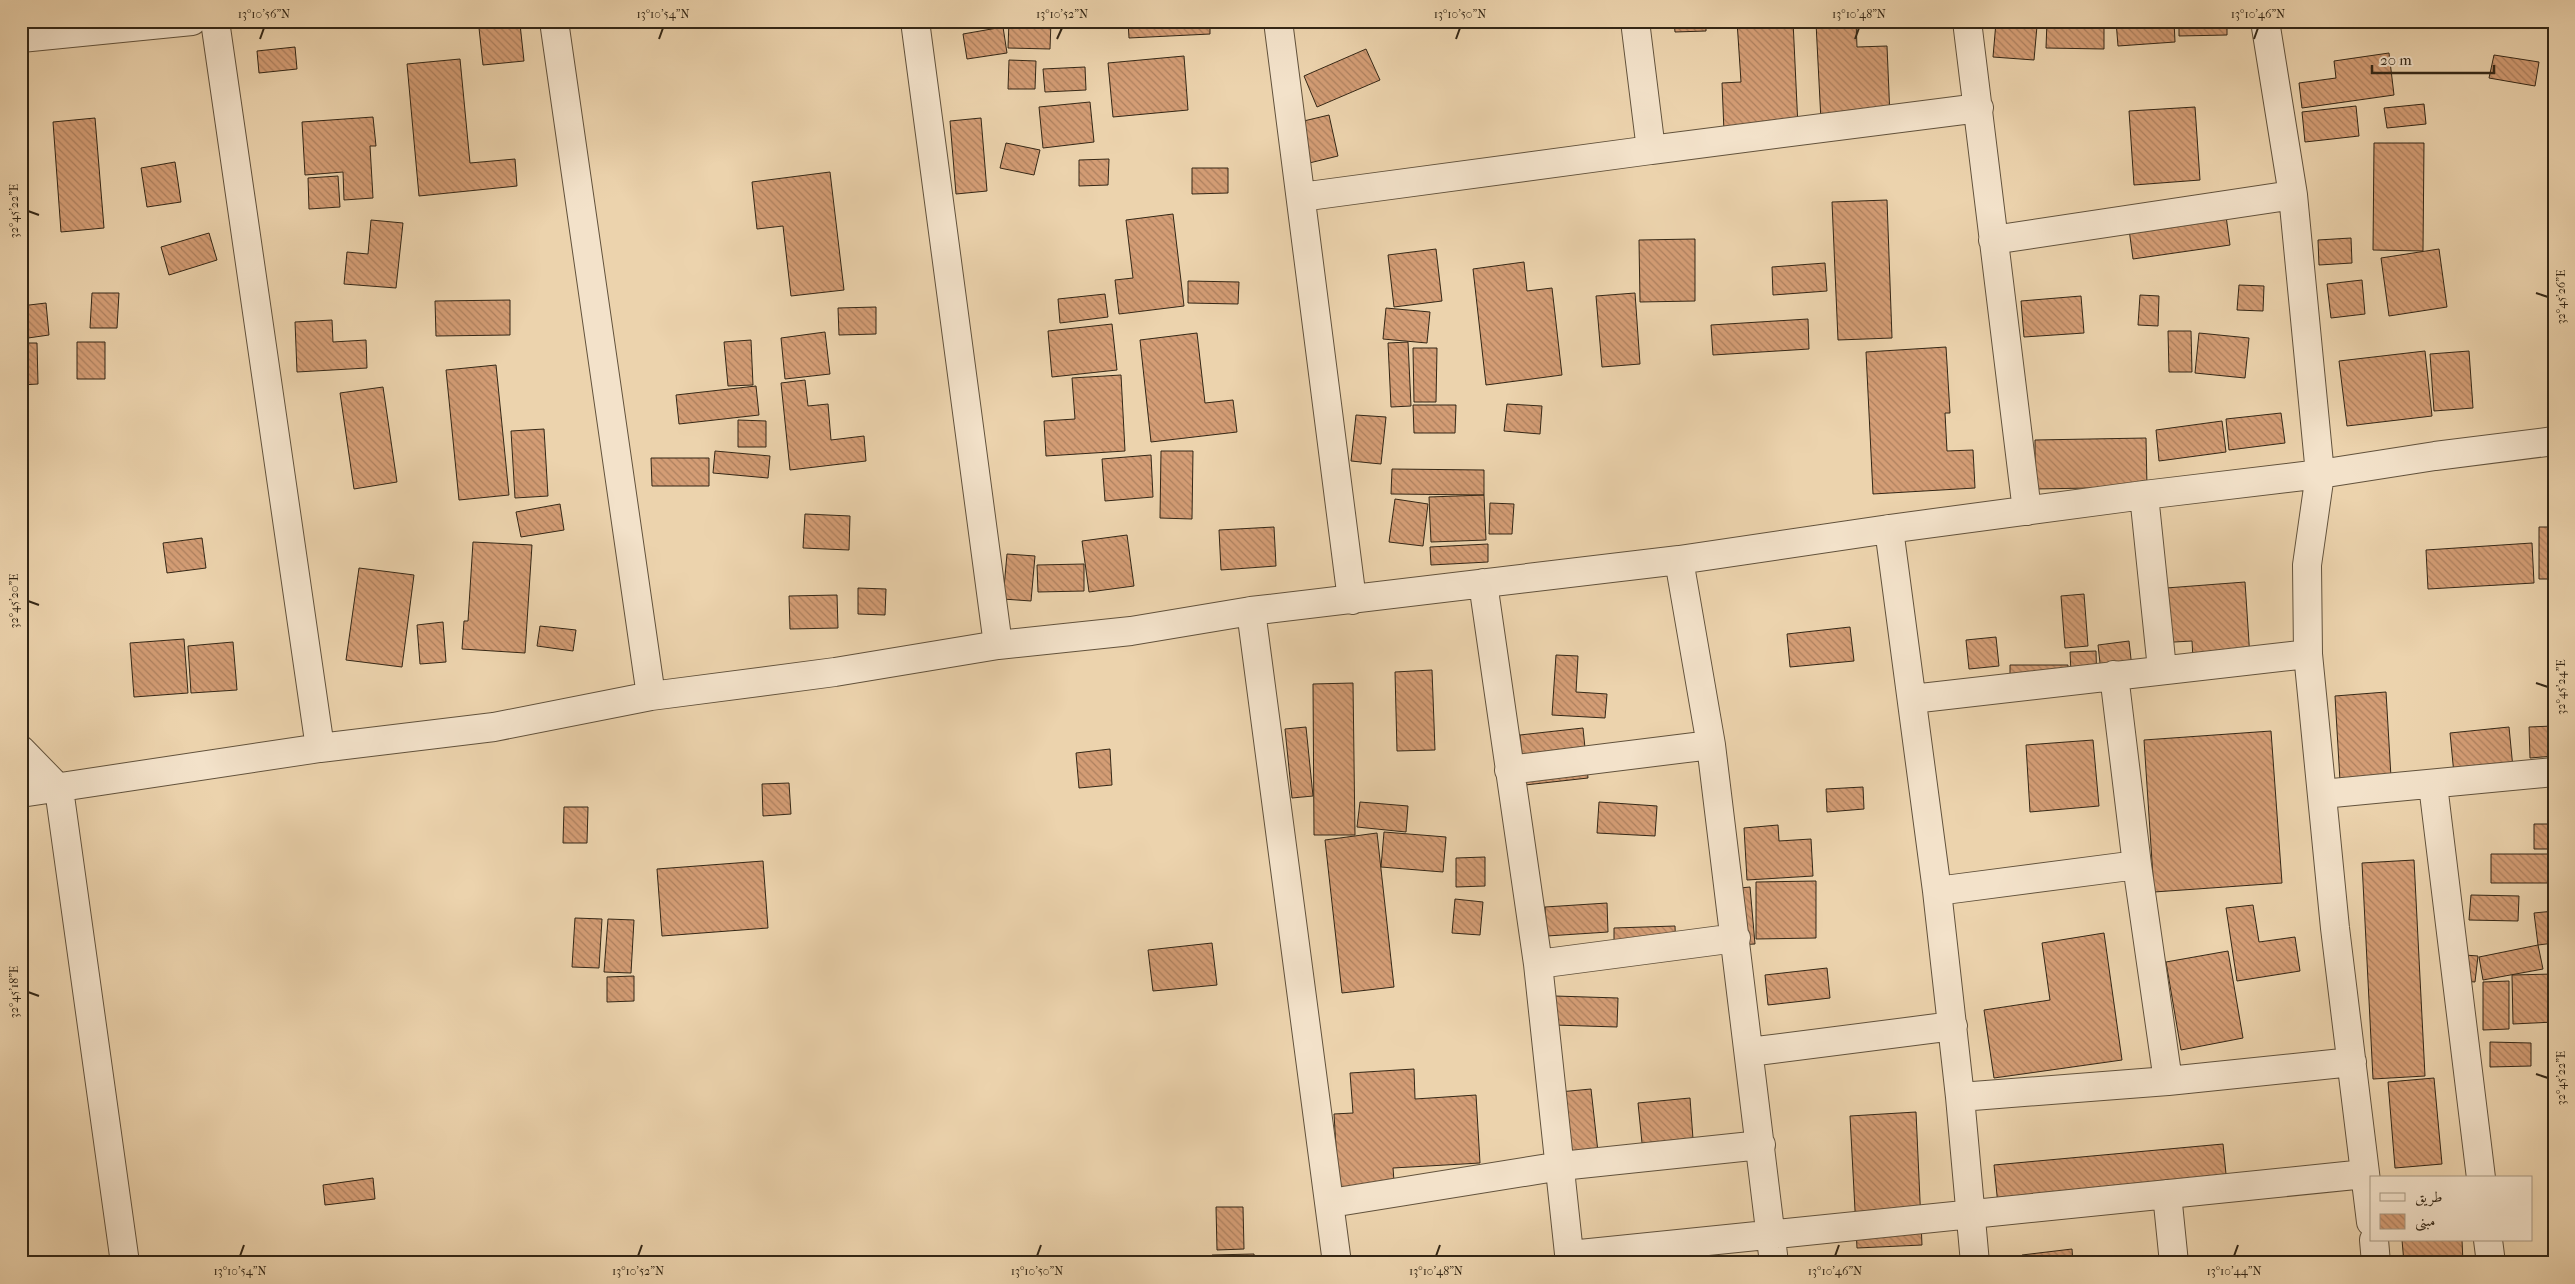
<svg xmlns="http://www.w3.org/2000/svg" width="2575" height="1284" font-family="'IM FELL French Canon',Amiri,serif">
	<defs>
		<pattern id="building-back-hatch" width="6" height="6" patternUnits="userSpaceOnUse" patternTransform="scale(1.25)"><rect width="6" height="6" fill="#d49d75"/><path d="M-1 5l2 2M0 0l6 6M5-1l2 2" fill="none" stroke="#ad805f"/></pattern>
	</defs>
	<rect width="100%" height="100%" fill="#ecd3ad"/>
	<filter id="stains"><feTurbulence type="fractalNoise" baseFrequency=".004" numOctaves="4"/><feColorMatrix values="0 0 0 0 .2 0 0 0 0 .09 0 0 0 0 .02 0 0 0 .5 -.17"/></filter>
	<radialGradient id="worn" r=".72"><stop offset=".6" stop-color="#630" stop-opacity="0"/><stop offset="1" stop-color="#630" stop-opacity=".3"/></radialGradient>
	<!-- building -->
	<path fill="url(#building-back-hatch)" stroke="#342716" d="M1009,21H1051L1050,49L1008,48Z
		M1057,21H1086V24L1057,27Z
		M1128,21H1210V34L1129,38Z
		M1674,21H1706V31L1675,32Z
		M1737,21H1793L1798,127L1724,132L1722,83L1741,82Z
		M1856,21L1857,47L1887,46L1890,117L1821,121L1816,23Z
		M2047,21H2104V49L2046,48Z
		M2116,21H2174L2175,42L2118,46Z
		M2179,21H2227V35L2179,36Z
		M1996,22L2037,26L2034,60L1993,57Z
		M520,24L524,61L483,65L479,28Z
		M1003,27L1007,53L967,59L963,34Z
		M295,47L297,69L259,73L257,51Z
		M1366,49L1380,80L1317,107L1304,76Z
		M2389,53L2394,95L2302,108L2299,83L2336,78L2334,61Z
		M2494,55L2539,62L2535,86L2489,78Z
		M1184,56L1188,110L1113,117L1108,63Z
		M460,59L470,163L515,159L517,186L419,196L407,64Z
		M1009,60L1036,61L1035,89H1008Z
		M1085,67L1086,90L1045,92L1043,69Z
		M1090,102L1094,142L1043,148L1039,107Z
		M2424,104L2426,124L2387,128L2384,108Z
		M2356,106L2359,136L2305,142L2302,112Z
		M2195,107L2200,180L2134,185L2129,111Z
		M1329,115L1338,156L1301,165L1291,124Z
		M373,117L376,146H370L373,198L344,200L343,172L305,175L302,122Z
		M95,118L104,228L61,232L53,122Z
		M981,118L987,191L956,194L950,121Z
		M1006,143L1040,150L1034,175L1000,168Z
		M2374,143H2424L2423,251L2373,250Z
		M1109,159L1108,185L1079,186V160Z
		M175,162L181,202L147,207L141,168Z
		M1192,168H1228V193L1192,194Z
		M830,172L844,290L791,296L783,226L757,229L752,182Z
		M338,176L340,207L309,209L308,178Z
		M1887,200L1892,338L1838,340L1832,202Z
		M1173,214L1184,306L1119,314L1115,280L1133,278L1126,220Z
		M2226,216L2230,245L2133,259L2129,229Z
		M371,220L403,223L396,288L344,284L347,252L368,254Z
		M209,233L217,260L169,275L161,247Z
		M2351,238L2352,263L2319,265L2318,240Z
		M1695,239V301L1640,302L1639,240Z
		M1436,249L1442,301L1394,307L1388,255Z
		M2439,249L2447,307L2389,316L2381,258Z
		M1524,262L1527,291L1552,288L1562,375L1486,385L1473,269Z
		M1825,263L1827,291L1773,295L1772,267Z
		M2362,280L2365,314L2331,318L2327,284Z
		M1188,281L1239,282L1238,304L1188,303Z
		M2239,285L2264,286L2263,311L2237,310Z
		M92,293H119L117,328H90Z
		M1635,293L1640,364L1602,367L1596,296Z
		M1105,294L1108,317L1060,323L1058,299Z
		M2140,295L2159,296L2158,326L2138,325Z
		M2081,296L2084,333L2024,337L2021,301Z
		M510,300V335L436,336L435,301Z
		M46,303L49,335L21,339V306Z
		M876,307V334L839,335L838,308Z
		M1386,308L1430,312L1427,343L1383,339Z
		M1808,319L1809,349L1713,355L1711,325Z
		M332,320L333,342L366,340L367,368L297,372L295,322Z
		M1112,324L1117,370L1052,377L1048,331Z
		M2168,331H2191L2192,372H2169Z
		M825,332L830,374L785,379L781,338Z
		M1197,333L1205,403L1233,400L1237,432L1151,442L1140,340Z
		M2199,333L2249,338L2245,378L2195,373Z
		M751,340L753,385L728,386L724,342Z
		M77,342H105V379H77Z
		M1408,342L1411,406L1391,407L1388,343Z
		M21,343H37L38,384L21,385Z
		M1946,347L1950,413H1945L1947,451L1973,450L1975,488L1873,494L1866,352Z
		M1413,348H1437L1436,402H1414Z
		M2425,351L2432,416L2347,426L2339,361Z
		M2469,351L2473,408L2434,411L2430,354Z
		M496,365L509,495L459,500L446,370Z
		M1121,375L1125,451L1046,456L1044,421L1075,419L1072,378Z
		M805,380L808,406L828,404L831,440L864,436L866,461L790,470L781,383Z
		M756,386L759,415L679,424L676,395Z
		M383,387L397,482L354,489L340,393Z
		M1507,404L1542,406L1540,434L1504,431Z
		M1413,405H1456L1455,433H1414Z
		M2281,413L2285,443L2229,450L2226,419Z
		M1356,415L1386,417L1381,464L1351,461Z
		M738,420L766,421V447H738Z
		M2222,421L2226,452L2159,461L2156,430Z
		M544,429L548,496L515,498L511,431Z
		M2146,438L2147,487L2035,489V440Z
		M715,451L770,456L768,478L713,473Z
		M1161,451H1193L1192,519L1160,518Z
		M1151,455L1153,497L1105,501L1102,459Z
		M651,458H709V486H652Z
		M1392,469L1484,470V495L1391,494Z
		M1484,495L1486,540L1431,542L1429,497Z
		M1395,499L1428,504L1423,546L1389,542Z
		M1490,503L1514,504L1512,534H1489Z
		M560,504L564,530L521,537L516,512Z
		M805,514L850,516L849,550L803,548Z
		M1274,527L1276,566L1221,570L1219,530Z
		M2539,527H2554V579H2539Z
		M1127,535L1134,586L1089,592L1082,541Z
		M202,538L206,568L167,573L163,543Z
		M473,542L532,545L525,653L462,649L464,621H468Z
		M2532,543L2534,583L2428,589L2426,550Z
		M1488,544V562L1431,565L1430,547Z
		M1007,554L1035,556L1031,601L1003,599Z
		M1084,564V591L1038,592L1037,565Z
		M359,568L414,575L402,667L346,660Z
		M2245,582L2251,673L2194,677L2192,641L2157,643L2153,589Z
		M858,588L886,589L885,615L858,614Z
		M2084,594L2088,646L2065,648L2061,596Z
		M837,595L838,628L790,629L789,596Z
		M2550,598H2554V635Z
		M443,622L446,662L420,664L417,625Z
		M540,626L576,630L573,651L537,646Z
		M1850,627L1854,661L1790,667L1787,634Z
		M1996,637L1999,666L1969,669L1966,640Z
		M184,639L188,693L134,697L130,643Z
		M2129,641L2134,686L2103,690L2098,645Z
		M233,642L237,690L191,693L188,646Z
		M2096,651L2097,691L2072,692L2070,652Z
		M1556,655L1578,656L1576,692L1607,694L1605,718L1552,715Z
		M2010,665H2068V695L2010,696Z
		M1432,670L1435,750L1397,751L1395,672Z
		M1353,683L1355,835H1314L1313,684Z
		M2386,692L2391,777L2340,781L2335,696Z
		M2553,726L2554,756L2530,758L2529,727Z
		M1306,727L1313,796L1292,798L1285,729Z
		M2509,727L2513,768L2454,774L2450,733Z
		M1583,728L1588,778L1525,785L1520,735Z
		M2271,731L2282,883L2154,892L2144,740Z
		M2093,740L2099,806L2030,812L2026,745Z
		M1110,749L1112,785L1079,788L1076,753Z
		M789,783L791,814L763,816L762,784Z
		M1863,787L1864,809L1827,812L1826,789Z
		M1360,802L1408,806L1406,832L1357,827Z
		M1599,802L1657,806L1655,836L1597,833Z
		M564,807H588L587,843H563Z
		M2534,824H2554V849H2534Z
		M1778,825L1779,841L1811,839L1813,876L1747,880L1744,828Z
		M1384,832L1446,837L1443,872L1381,867Z
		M1377,833L1394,987L1342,993L1325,840Z
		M2491,854H2554V883H2491Z
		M1485,857V886L1456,887V858Z
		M2414,860L2425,1076L2373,1079L2362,863Z
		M763,861L768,928L662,936L657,869Z
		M1816,881V938L1756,939V882Z
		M1750,887L1755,944L1734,945L1730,889Z
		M2471,895L2519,896L2518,921L2469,920Z
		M1455,899L1483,902L1480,935L1452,933Z
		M1607,903L1608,932L1547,936L1545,907Z
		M2253,905L2259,942L2295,937L2300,971L2237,981L2226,908Z
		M2554,911V943L2538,945L2534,913Z
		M575,918L602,919L599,968L572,967Z
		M608,919L634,920L631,973L604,972Z
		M1675,926L1676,955L1614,956V928Z
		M2104,933L2122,1060L1994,1078L1984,1010L2050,1000L2042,943Z
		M1212,943L1217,985L1153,991L1148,950Z
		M2538,945L2543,969L2483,980L2479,957Z
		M2228,951L2243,1038L2181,1050L2166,962Z
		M2451,954L2478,956L2475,982L2449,980Z
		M1827,968L1830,998L1768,1005L1765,975Z
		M2554,974V1022L2513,1024L2512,975Z
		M634,976V1001L607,1002V977Z
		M2509,981V1029L2483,1030V982Z
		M1555,996L1618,998L1617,1027L1554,1025Z
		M2490,1042L2531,1043V1066L2490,1067Z
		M1414,1069L1415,1099L1476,1095L1480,1163L1393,1168L1395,1194L1339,1197L1334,1114L1353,1113L1350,1073Z
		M2434,1078L2442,1164L2395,1168L2388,1082Z
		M1591,1089L1598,1152L1566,1156L1559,1092Z
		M1690,1098L1693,1139L1642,1143L1638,1103Z
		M1916,1112L1922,1245L1857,1248L1850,1116Z
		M2223,1144L2228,1194L1999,1215L1994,1165Z
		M373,1178L375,1199L325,1205L323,1185Z
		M1216,1207H1243L1244,1249L1217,1250Z
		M1703,1234L1706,1262L1648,1263L1646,1238Z
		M2402,1240H2462L2463,1263H2404Z
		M2072,1249L2073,1263H2023L2022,1255Z
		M1254,1254L1255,1263H1213L1212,1255Z"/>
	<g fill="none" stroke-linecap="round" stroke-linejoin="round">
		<!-- street casing -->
		<g stroke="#62523c" stroke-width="30">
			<path id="street" d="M215,21L320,748
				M554,21L651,696
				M915,21L998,645
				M1278,21L1352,600
				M1635,21L1651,150L1979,108
				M1967,21L2027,511
				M2265,21L2293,195L2320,474L2307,565L2308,654L2335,928L2371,1222
				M21,38L192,21
				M1301,197L1651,150
				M1993,240L2293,195
				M2144,495L2162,669
				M1889,529L1937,891L1960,1097L1975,1263
				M1679,560L1711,745L1774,1263
				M1483,583L1538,964L1570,1263
				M1251,611L1337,1263
				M2114,675L2137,865L2168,1081
				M1912,699L2308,654
				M21,750L59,789L125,1263
				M1509,770L1711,745
				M2433,785L2481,1178
				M21,793L320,748L494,727L651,696L835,672L998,645L1131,631L1251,611L1679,560L1889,529L2144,495L2320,474L2435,456L2554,441
				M2322,794L2554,772
				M1937,891L2137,865
				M1538,964L1736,938
				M1749,1052L1953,1026
				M1960,1097L2168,1081L2352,1062
				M2167,1194L2174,1263
				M1331,1203L1561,1166L1761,1145
				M2374,1240L2376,1263
				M2488,1240L2491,1263
				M1570,1255L2365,1174"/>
		</g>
		<!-- street -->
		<use href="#street" stroke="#f3e2ca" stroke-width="28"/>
	</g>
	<!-- ticks -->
	<path fill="none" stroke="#342716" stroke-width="2" d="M260,39L264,28M659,39L663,28M1057,39L1062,28M1456,39L1460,28M1855,39L1859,28M2254,39L2258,28M28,211L39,215M2536,293L2548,297M28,601L39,605M2536,683L2548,687M28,992L39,996M2536,1074L2548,1078M240,1256L244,1245M638,1256L642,1245M1037,1256L1041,1245M1436,1256L1440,1245M1835,1256L1839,1245M2234,1256L2238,1245"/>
	<!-- margin -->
	<rect width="2575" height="1284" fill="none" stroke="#ecd3ad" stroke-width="55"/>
	<!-- legend -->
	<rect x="2370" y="1176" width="162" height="65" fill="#f3e2ca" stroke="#a79782"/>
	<rect x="2380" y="1193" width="25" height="8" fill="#f3e2ca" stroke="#a79782"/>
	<text x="2415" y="1202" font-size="15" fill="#342716">طريق</text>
	<rect x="2380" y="1214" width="25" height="15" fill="url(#building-back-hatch)" stroke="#a79782"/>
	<text x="2415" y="1226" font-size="15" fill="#342716">مبنى</text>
	<!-- scale -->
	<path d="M2372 65v8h122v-8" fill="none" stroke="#342716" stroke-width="2.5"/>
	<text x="2380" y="65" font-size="15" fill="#342716" stroke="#f3e2ca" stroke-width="4" paint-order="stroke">20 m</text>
	<rect x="28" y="28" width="2520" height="1228" fill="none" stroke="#342716" stroke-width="2"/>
	<g font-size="12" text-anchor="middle" fill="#342716">
		<text x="264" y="18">13°10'56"N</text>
		<text x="663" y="18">13°10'54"N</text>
		<text x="1062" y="18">13°10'52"N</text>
		<text x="1460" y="18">13°10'50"N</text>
		<text x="1859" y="18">13°10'48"N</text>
		<text x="2258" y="18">13°10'46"N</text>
		<text transform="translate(14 211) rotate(-90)" y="4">32°45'22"E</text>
		<text transform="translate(2561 297) rotate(-90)" y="4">32°45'26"E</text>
		<text transform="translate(14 601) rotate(-90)" y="4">32°45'20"E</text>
		<text transform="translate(2561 687) rotate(-90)" y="4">32°45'24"E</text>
		<text transform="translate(14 992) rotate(-90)" y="4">32°45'18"E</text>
		<text transform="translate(2561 1078) rotate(-90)" y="4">32°45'22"E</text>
		<text x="240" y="1275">13°10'54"N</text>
		<text x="638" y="1275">13°10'52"N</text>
		<text x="1037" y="1275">13°10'50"N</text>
		<text x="1436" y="1275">13°10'48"N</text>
		<text x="1835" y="1275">13°10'46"N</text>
		<text x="2234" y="1275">13°10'44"N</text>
	</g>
	<rect width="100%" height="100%" filter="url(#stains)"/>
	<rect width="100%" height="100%" fill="url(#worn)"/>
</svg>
